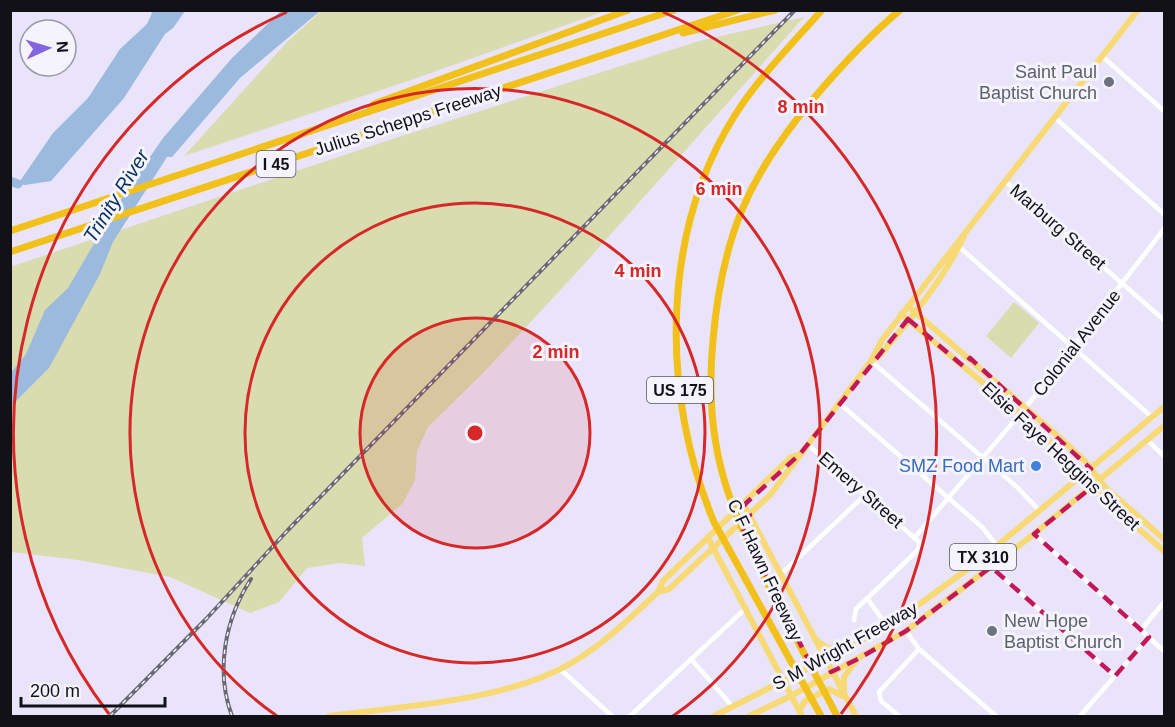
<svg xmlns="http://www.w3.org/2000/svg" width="1175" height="727" font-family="Helvetica,sans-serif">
	<rect width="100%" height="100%" fill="#e9e4fa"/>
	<!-- green -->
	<path fill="#d9dcaf" d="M321,11V10L605,11L411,80L184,156L288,41Z
		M804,17L578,271L484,372L428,427L417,451L415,480L403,503L362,538L365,566L340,563L307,568L279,602L250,613L170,577L79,560L11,552L10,267L383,142L699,41Z
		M1014,302L1039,323L1011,358L986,336Z"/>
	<!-- water -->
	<path fill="#9bbadd" d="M150,11H185L173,28L165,34L124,98L51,181L25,185L18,184L53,133L88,98L120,49L147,24L152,13Z
		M281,11H320L240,78L172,157H167L113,242L100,274L49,368L11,406L10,374L26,354L45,310L68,288L115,208L163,138L232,58Z"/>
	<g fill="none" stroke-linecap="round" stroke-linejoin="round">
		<!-- river -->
		<path stroke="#9bbadd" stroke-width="9" d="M10,181L18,184"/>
		<!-- minor -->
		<path stroke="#fff" stroke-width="4.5" d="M1103,57L1164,111
			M1054,117L1164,214
			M1005,181L1164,320
			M957,245L1153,418
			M871,361L1017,487L1040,511
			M839,403L982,527L997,546
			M1148,441L1164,456
			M807,444L919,542V549L856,609L854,620
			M1034,534L1164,651
			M915,537L1026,407L1164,229
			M991,567L1115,676
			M781,574L866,494
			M867,598L887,626
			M1141,630L1164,602
			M906,631L919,649L996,716
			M691,659L733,707
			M560,669L612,716
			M630,716L745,609
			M899,716L881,701L879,692L919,649
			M1080,716L1149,637"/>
		<!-- major -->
		<path stroke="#f7d976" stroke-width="6" d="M908,306L1059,437L1085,461L1106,488L1164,539
			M901,314L1020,414L1077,467L1099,494L1164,551
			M871,361L879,356C910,320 944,279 964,236
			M800,454L791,457L663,581L658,592L669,589L770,495L871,361L882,340L1138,10
			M744,505L856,716
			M708,538L802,716
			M816,640L827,648L845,647
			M844,692V677L856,661
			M799,711L805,701L829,689L843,696
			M329,716C404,706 508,701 573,662C605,643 631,617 658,592
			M714,716L852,646L921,603L980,560L1164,407
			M749,716L791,696L906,631L1034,534L1164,426"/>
		<!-- highway -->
		<path stroke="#f1c01a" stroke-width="7" d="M683,33L775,10
			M368,112L374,104L628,10
			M10,231L674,10
			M10,252L738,10
			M821,716L714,522C661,396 660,234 735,115C759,77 792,44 822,10
			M837,716C800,643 755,570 728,492C711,442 708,392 713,340C722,237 748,176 814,98C841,66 868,37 900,10"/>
		<!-- rail casing -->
		<g stroke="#6b6875" stroke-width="4">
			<path id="rail" d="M110,716L207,618L287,531L795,10
				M232,716C215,671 225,619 251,579"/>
		</g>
		<!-- rail -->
		<use href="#rail" stroke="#f5f3fc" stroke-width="1.5" stroke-dasharray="4.5" stroke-linecap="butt"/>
	</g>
	<!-- marked area -->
	<path fill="none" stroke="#c2185b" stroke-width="4.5" stroke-dasharray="12 8" stroke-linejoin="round" d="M908,319L963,366L970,358L1091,469L1084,475L1093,486L1034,534L1149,637L1115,676L991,567L906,631L858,659L831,672L825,660L812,667L745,535L741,523L750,515L744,505L800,454Z"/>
	<!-- distance rings -->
	<circle cx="475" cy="433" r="115" fill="#d62828" fill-opacity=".12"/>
	<g fill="none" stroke="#d62828" stroke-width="3">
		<circle cx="475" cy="433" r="115"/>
		<circle cx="475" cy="433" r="230"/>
		<path d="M277 716A345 345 0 1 1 673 716"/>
		<path d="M109 714A461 461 0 0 1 287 12M663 12A461 461 0 0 1 841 714"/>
	</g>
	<!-- markers -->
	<g fill="#6b7280" stroke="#f5f3fc" stroke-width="2">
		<circle cx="1109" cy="82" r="6"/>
		<circle cx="992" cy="631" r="6"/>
	</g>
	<circle fill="#3f7fe0" stroke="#f5f3fc" stroke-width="2" cx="1036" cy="466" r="6"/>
	<g text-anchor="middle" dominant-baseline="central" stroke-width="6" stroke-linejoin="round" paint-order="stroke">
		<!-- shield labels -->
		<g fill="#f5f3fc" stroke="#56555c" stroke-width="1.5">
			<rect x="256.5" y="151" width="39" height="26" rx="4.5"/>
			<rect x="647" y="377" width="66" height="26" rx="4.5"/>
			<rect x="950" y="544" width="66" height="26" rx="4.5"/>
		</g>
		<g font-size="16" font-weight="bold" fill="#121118">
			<text x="276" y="164">I 45</text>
			<text x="680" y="390">US 175</text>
			<text x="983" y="557">TX 310</text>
		</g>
		<!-- worship labels -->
		<g font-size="18" fill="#5b616d" stroke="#f5f3fc" text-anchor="end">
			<text x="1097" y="72">Saint Paul<tspan x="1097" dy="21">Baptist Church</tspan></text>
			<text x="1004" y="621" text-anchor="start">New Hope<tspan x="1004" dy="21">Baptist Church</tspan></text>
		</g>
		<!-- street labels -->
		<g font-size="18" fill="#121118" stroke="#f5f3fc">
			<text transform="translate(408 120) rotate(-18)">Julius Schepps Freeway</text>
			<text transform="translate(1058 227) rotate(41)">Marburg Street</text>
			<text transform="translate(1077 343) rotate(-52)">Colonial Avenue</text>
			<text transform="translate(1061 456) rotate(43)">Elsie Faye Heggins Street</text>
			<text transform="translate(861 490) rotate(41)">Emery Street</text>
			<text transform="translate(765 570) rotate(65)">C F Hawn Freeway</text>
			<text transform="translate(845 646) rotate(-29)">S M Wright Freeway</text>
		</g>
		<!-- shop labels -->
		<g font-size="18" fill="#366cbe" stroke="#f5f3fc" text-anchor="end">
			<text x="1024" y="466">SMZ Food Mart</text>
		</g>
		<!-- water labels -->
		<g font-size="20" font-style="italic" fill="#05325e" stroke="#f5f3fc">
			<text transform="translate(116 196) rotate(-58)">Trinity River</text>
		</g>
	</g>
	<circle cx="475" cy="433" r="9" fill="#d62828" stroke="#f5f3fc" stroke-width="3"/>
	<g font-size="18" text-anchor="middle" font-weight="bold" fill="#d62828" stroke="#f5f3fc" stroke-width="6" stroke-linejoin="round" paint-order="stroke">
		<text x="801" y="113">8 min</text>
		<text x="719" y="195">6 min</text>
		<text x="638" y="277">4 min</text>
		<text x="556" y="358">2 min</text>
	</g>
	<!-- border -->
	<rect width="1175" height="727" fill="none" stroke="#121118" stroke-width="24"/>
	<!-- north arrow -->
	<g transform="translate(48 48) rotate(86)"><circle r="28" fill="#f5f3fc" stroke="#9a99a1" stroke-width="1.5"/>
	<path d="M0-4.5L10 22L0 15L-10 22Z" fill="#8464df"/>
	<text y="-9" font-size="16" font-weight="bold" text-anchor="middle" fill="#121118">N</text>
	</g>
	<!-- scale -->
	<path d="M21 697v9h144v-9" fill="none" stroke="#121118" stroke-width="3"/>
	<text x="30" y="697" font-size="18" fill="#121118" stroke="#f5f3fc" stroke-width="4.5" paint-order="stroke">200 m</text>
</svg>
